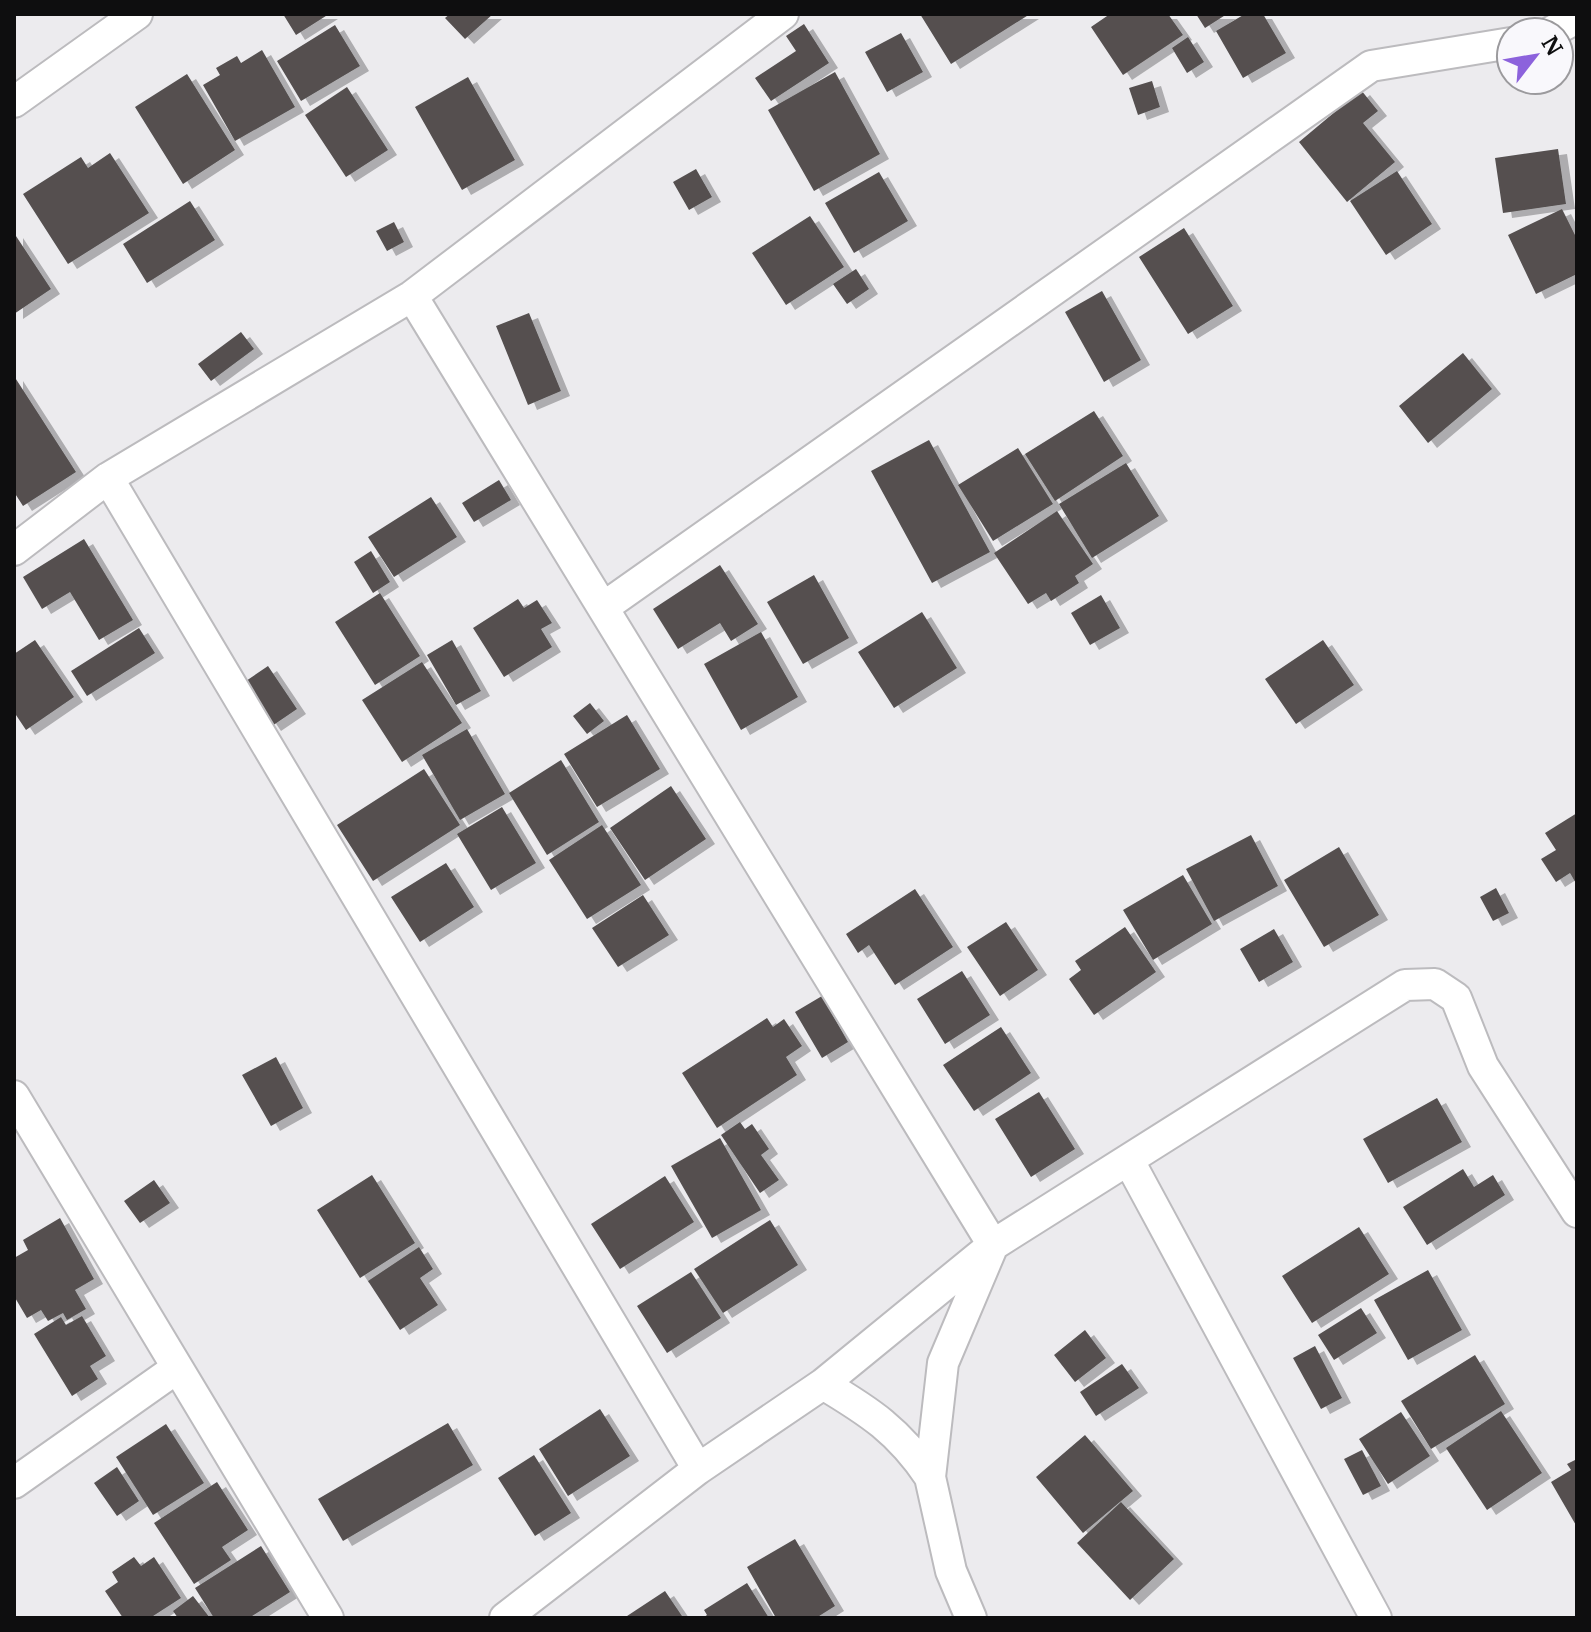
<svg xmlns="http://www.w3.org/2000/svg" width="1591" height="1632" font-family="Merriweather,serif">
	<defs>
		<filter id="shadow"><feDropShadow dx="9" dy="5" stdDeviation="0" flood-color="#0004"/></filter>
	</defs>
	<rect width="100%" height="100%" fill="#ecebee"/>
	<!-- building -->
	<path fill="#545050" filter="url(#shadow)" d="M283,14H329L296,35Z
		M450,14H493L465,39L445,18Z
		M920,14H1030L951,64Z
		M1110,14H1168L1183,35L1123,75L1091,27Z
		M1196,14H1227L1205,28Z
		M1245,14H1263L1286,53L1243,78L1216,31Z
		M804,24L829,63L771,101L755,78L796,51L786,36Z
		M335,25L360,66L301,101L277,61Z
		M901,33L923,72L887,92L865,52Z
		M1188,37L1204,62L1187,73L1172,48Z
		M262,50L295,107L235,141L203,85L220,75L216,68L237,56L241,63Z
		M835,72L880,154L814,191L768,110Z
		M187,74L235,150L183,184L135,107Z
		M468,77L515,160L462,190L415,107Z
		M1152,81L1160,107L1138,115L1129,88Z
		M347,87L388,150L346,177L305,115Z
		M1361,90L1378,111L1363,123L1395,162L1347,202L1299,142Z
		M1558,149L1566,204L1503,213L1495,158Z
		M110,153L149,213L68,264L23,194L81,157L88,168Z
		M696,169L712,197L689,210L673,182Z
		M1397,171L1432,224L1386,255L1350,201Z
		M879,172L908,221L854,253L825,203Z
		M190,201L215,240L147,283L123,244Z
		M1562,209L1577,239V274L1536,294L1508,235Z
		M810,216L844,267L786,305L752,253Z
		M394,222L404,242L387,251L376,231Z
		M1184,228L1233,306L1188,334L1139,257Z
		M14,233L51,289L14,314Z
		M856,269L869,289L847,304L833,284Z
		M1102,291L1141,360L1104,382L1065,312Z
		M529,313L561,391L528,405L496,326Z
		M241,332L254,349L211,381L198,364Z
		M1463,353L1492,389L1428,443L1399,406Z
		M14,376L76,472L23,506L14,492Z
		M1094,411L1123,456L1055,501L1025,454Z
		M929,440L990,552L932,583L871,471Z
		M1018,448L1053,504L993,541L958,485Z
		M1126,463L1159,516L1092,558L1059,504Z
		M499,480L511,500L474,522L462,503Z
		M431,497L457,537L394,577L368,537Z
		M1057,511L1093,564L1075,576L1079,583L1051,601L1046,593L1028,604L994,553Z
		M84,539L133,620L99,640L70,592L42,609L23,577Z
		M371,551L390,582L373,593L354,562Z
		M720,565L758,624L731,641L720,623L678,649L653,609Z
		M814,575L849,638L803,664L767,602Z
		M380,593L420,656L375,685L335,622Z
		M1101,595L1120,628L1090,645L1071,613Z
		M518,599L524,608L537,600L552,623L541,629L552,647L504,677L473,628Z
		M922,612L957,668L894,708L858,652Z
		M139,628L155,653L87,696L71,671Z
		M761,632L798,697L741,730L704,664Z
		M35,640L74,697L26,730L14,712V654Z
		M452,640L481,691L456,705L427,655Z
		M1323,640L1354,685L1296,724L1265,679Z
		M422,662L462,723L402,762L362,700Z
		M268,666L297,709L272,726L243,683Z
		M590,703L604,721L587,734L573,716Z
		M627,715L660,769L597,807L564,754Z
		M467,729L505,794L460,820L422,755Z
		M561,760L599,822L547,855L509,793Z
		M424,769L460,825L373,881L337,825Z
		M671,786L706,839L645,880L610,828Z
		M502,807L536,863L491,890L457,834Z
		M1577,813V885L1570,873L1556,882L1541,859L1556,850L1545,833Z
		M602,825L641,885L587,919L549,860Z
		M1251,835L1278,886L1214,921L1186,869Z
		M1339,847L1379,915L1324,947L1284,880Z
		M446,863L474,907L420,942L391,897Z
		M1183,875L1212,924L1153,960L1123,910Z
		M1496,888L1509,913L1493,921L1480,897Z
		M915,889L953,947L895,985L869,945L858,953L846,934Z
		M643,895L669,935L618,967L592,928Z
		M1006,922L1038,970L1000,996L967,947Z
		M1125,927L1156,972L1094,1015L1069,979L1081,970L1075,961Z
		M1274,929L1293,962L1259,982L1240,949Z
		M962,971L990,1015L945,1044L917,999Z
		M822,996L848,1042L822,1058L795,1012Z
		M767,1018L773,1027L784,1019L802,1046L786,1057L797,1075L717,1128L682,1073Z
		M1001,1027L1031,1073L974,1111L943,1065Z
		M276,1057L303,1108L271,1126L242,1075Z
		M1039,1092L1075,1149L1031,1177L995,1119Z
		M1437,1098L1462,1142L1388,1183L1363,1139Z
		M740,1122L745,1129L752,1124L769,1149L761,1155L779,1180L760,1193L721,1135Z
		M720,1138L761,1210L712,1238L671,1166Z
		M1463,1169L1474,1187L1493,1175L1505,1195L1427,1245L1403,1207Z
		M372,1175L415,1243L360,1278L317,1210Z
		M665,1176L694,1222L620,1269L591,1224Z
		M154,1180L170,1203L140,1223L124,1201Z
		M60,1218L94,1279L75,1290L86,1309L67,1320L63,1313L48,1321L41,1310L27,1318L14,1296V1258L28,1250L23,1240Z
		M770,1220L798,1265L723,1313L694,1269Z
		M1359,1227L1389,1274L1312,1323L1282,1276Z
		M419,1247L433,1269L420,1278L438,1305L400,1330L368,1281Z
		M1428,1270L1462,1330L1408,1360L1374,1300Z
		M691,1272L721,1318L667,1353L637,1306Z
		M1361,1308L1377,1333L1334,1360L1318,1335Z
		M82,1316L106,1356L90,1366L98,1379L72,1396L34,1334L61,1317L66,1325Z
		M1085,1330L1106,1358L1075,1382L1054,1355Z
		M1315,1346L1342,1398L1321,1409L1293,1358Z
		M1475,1355L1505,1404L1431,1449L1401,1401Z
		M1122,1364L1139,1388L1096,1416L1080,1392Z
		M600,1409L630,1456L568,1496L539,1449Z
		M1501,1411L1542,1473L1487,1510L1446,1448Z
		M1401,1412L1430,1456L1388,1484L1359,1439Z
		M448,1423L473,1465L343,1541L318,1499Z
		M166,1424L204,1483L153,1515L116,1457Z
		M1085,1435L1133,1491L1083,1533L1036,1477Z
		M1362,1450L1381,1486L1363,1495L1344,1459Z
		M534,1455L571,1513L535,1536L498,1478Z
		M1577,1459V1527L1551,1482L1571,1470L1567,1464Z
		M117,1467L139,1501L117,1516L94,1483Z
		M217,1482L248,1530L222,1547L231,1560L194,1584L154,1523Z
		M1121,1502L1174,1559L1130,1600L1077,1543Z
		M795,1539L835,1606L816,1618H776L747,1567Z
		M261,1546L290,1592L249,1618H214L195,1588Z
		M134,1557L141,1566L154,1557L181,1598L150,1618H123L105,1591L118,1582L112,1572Z
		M747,1583L769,1618H703L707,1615L704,1610Z
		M665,1591L682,1616L624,1618Z
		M193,1596L210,1618H178L173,1611Z"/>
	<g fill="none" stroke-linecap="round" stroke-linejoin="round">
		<!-- street casing -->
		<g stroke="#bcbbbe" stroke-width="34">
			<path id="street" d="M1551,32L1577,18
				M14,102L137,14
				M412,296L993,1245L943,1363L930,1477L951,1571L971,1618
				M108,478L698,1469
				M14,550L108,478L412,296L783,14
				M604,607L1371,66L1511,43
				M14,1096L328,1618
				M1129,1161L1376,1618
				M823,1384C870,1412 899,1431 930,1477
				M14,1483L177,1368
				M505,1618L698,1469L823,1384L993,1245L1405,985L1435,984L1456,998L1483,1066L1577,1212"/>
		</g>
		<!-- street -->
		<use href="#street" stroke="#fff" stroke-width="30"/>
	</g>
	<!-- border -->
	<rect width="1591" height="1632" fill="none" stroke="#0e0e0f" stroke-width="32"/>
	<!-- north arrow -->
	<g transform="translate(1535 56) rotate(59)"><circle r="38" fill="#f9f8fc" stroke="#9b9a9d" stroke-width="2"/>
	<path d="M0-6L14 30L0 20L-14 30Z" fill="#8c62dc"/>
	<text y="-12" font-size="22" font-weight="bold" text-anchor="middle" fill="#0e0e0f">N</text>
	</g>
</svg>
